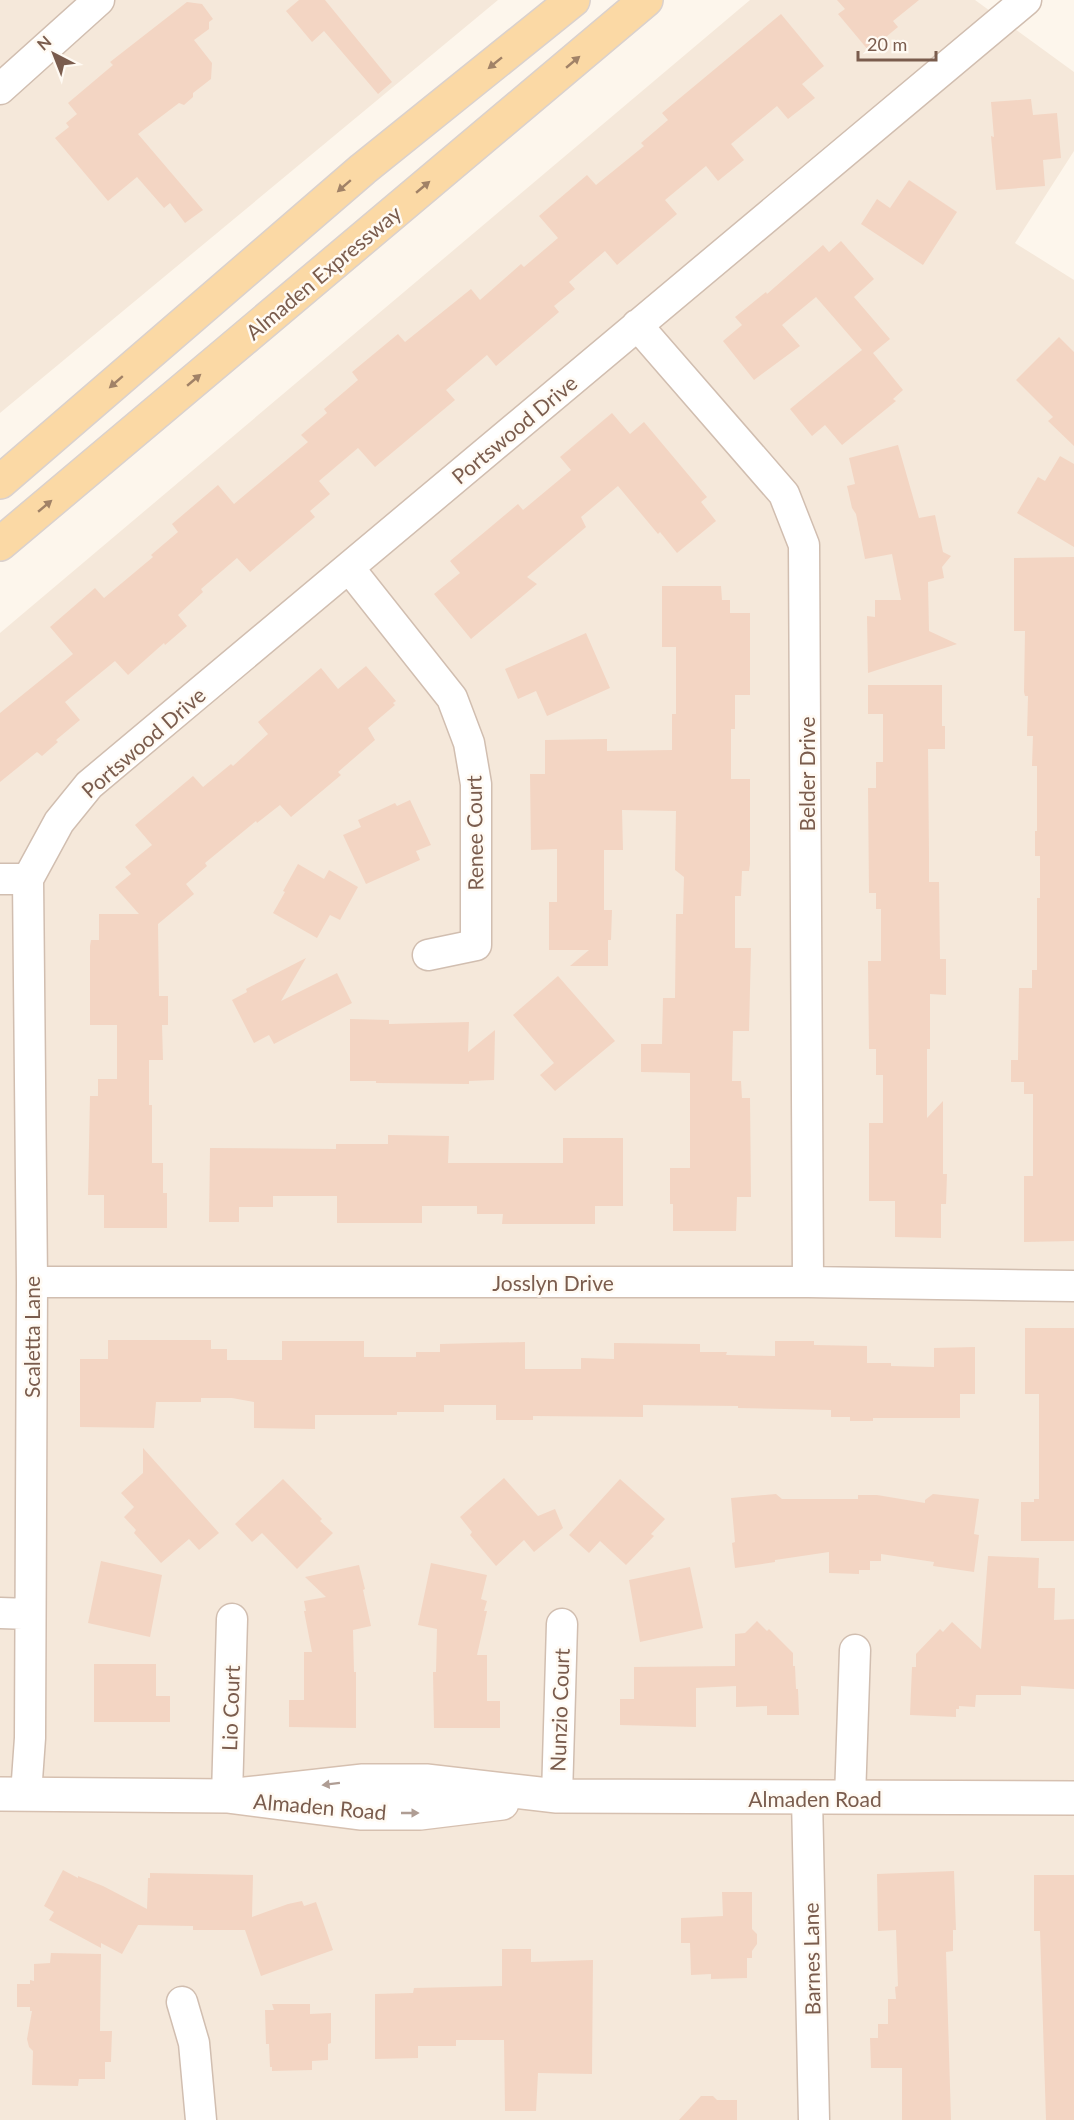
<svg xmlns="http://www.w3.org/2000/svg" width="1074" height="2120" font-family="Lato,sans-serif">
	<rect width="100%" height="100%" fill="#fdf6ec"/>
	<!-- residential -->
	<path fill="#f5e8da" d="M0,0H498L0,413Z
		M750,0H975L1074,72V151L1015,243L1074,280V2120H0V633Z"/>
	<!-- building -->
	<path fill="#f3d5c3" d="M299,0H325L392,82L378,94L324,31L312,42L286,11Z
		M837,0H919L893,21L898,27L869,51L838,14L845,9Z
		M187,2L202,4L213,19L209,22V29L194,40L212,63L211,79L193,93V97L184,105L179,103L138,134L203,210L185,223L170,203L164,208L137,177L108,201L55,138L69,127L66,123L77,114L68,103L113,65L110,62Z
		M781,14L824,66L802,84L815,98L788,119L777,106L731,144L744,160L718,181L706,166L665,200L677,214L617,265L605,251L569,282L575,289L554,306L559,312L496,366L487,355L446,390L455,400L375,467L358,448L319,481L330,494L310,511L315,517L250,572L237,558L201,589L203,592L178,615L187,626L165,645L164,643L128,675L115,661L65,702L80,720L56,740L58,742L42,756L37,752L0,782V713L73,654L50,627L95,588L104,598L153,557L151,555L178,532L172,524L218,485L234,504L308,442L301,435L327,413L324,409L358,380L352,372L398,334L405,342L471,289L480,300L521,264L524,267L558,238L539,216L587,175L596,185L644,146L641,143L668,120L662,113Z
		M1031,99L1033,115L1057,113L1061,158L1043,160L1045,186L996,190L991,136L994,137L991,102Z
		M909,180L957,212L923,265L861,224L877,199L890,208Z
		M841,241L874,279L854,297L890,339L873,353L903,390L893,399L896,401L842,445L825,425L812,436L790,409L862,350L816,297L782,325L800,346L754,380L723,341L742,325L735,317L766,292L767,294L823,245L829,252Z
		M1059,337L1074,352V446L1048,421L1053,417L1016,380Z
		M612,413L630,434L644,422L707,497L701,502L716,521L677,553L660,532L658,534L618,486L581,517L586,527L527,577L537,584L471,639L434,594L460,573L450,561L518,504L523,510L571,470L560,457Z
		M898,445L919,518L935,515L943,552L951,556L942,567L944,578L928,582L929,631L957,644L868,673L867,616L875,617V600H901L892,554L865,559L856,514L852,508L847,486L855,484L849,458Z
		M1060,456L1074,464V547L1017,513L1038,477L1045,481Z
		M1074,557V1241L1024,1242V1176H1033V1094H1024V1082H1011V1060H1018L1019,988H1032V970H1037V898H1040V856H1035V831H1037V766H1032L1033,736H1027L1028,696H1025L1024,692L1025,631H1014V558Z
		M662,586H721L722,600H730V613H750V695H735V729H731V779H750V864L749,871H742L741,896H735V948H751L749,1031H733L732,1081H741L742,1098H750L751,1197H737L736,1231H673V1204H670V1168H690V1073L641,1072V1044H662L663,998H675L676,914H683L684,877L675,870L676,811L622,810L623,850H604V910H612L611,940H608V966H570L589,950H549V902H557V849L531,850L530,774H545V740L607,739V751L672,750V714H676V647H662Z
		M586,633L610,688L547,716L536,691L518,699L505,669Z
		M366,666L396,701L393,703L395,705L368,728L375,740L338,772L341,775L291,817L280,805L257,823L256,821L205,863L207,866L186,884L194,894L158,924L159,996H168V1025H162L163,1060H149V1105H152V1163H163V1193H167V1228H104V1195H88L90,1096H98V1079H117V1025H90V946L91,940H99V914H139L115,887L131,874L125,867L152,845L135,825L193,776L203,787L231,764L233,766L268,734L258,722L321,668L338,689Z
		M868,685H942V726H945V749H928L929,853V882H939L940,959H946V995L930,994V1049H927V1118L943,1101V1174H947L946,1204H941V1238L895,1237V1201H869V1123H883V1075H876V1049H869L868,961H881V909H876V893H869L868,788H876V762H883V714H868Z
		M410,800L431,845L416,851L420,860L366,884L343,835L361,827L358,820L395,803L397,806Z
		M298,864L324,879L329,870L358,887L340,920L330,915L317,938L273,913L285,892L283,891Z
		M306,958L281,1001L337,973L352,1003L274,1044L269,1035L254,1043L232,1000L247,992L246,989Z
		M558,976L615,1041L555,1091L540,1075L554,1063L513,1015Z
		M350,1019L389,1020V1024L469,1022L468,1052L495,1030L494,1080L469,1081V1084L376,1083V1081H350Z
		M388,1135L449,1136L448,1163H563V1138H623V1206H595V1224H502L503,1214H477V1206H422V1223H337V1196H273V1207H239V1222H209L210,1148L336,1149V1144H388Z
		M1025,1328H1074V1541H1021V1502H1034V1499H1039V1394H1025Z
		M108,1340H211V1349H227V1360H282V1341H364V1357H416V1352H440V1344L525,1342V1369H581V1358L614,1359V1343L700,1344V1352H727L726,1355L775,1356V1341H814V1345L867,1346V1363H891V1366L934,1367V1348L975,1347V1394H960V1418H873V1421H850V1417H831V1410L738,1408V1406L643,1405V1417L533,1416V1420H496V1405H444V1412H397V1415H315V1429L254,1428V1402L232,1398H201V1402H156L154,1428L80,1427V1359H108Z
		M143,1448L219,1533L199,1550L189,1539L161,1563L134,1533L136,1530L124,1517L134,1507L121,1493L143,1473Z
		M504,1478L538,1516L555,1509L563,1528L534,1552L524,1540L496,1566L470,1535L472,1532L460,1517Z
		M283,1479L322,1519L320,1521L333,1533L297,1569L262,1533L252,1542L235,1524Z
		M620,1479L665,1519L651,1534L654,1536L626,1565L600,1541L589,1553L569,1535Z
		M776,1494L782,1499H858V1495H877L925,1503V1500L933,1494L979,1499L974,1534L979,1535L974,1572L933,1566L934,1562L881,1554V1561H870V1570H859V1574L829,1573V1552L775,1560V1562L735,1568L732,1543L735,1542L731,1498Z
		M988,1556L1039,1558L1038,1588H1055L1054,1620L1074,1619V1689L1021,1686V1695H976L975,1707L959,1706V1709H956V1717L910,1715L912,1667H916V1654L940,1629L943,1632L952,1622L981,1649Z
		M101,1561L162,1575L150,1637L88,1623Z
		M431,1563L487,1575L481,1599L487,1601L484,1611H487L477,1655H487V1701H500V1728H434L433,1672H436L437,1629L418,1625Z
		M359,1565L365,1589L363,1590L371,1626L353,1630L354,1672H356V1728L289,1727V1700H304V1652H312L304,1611H306L304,1601L326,1597L305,1577Z
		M690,1567L703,1628L640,1642L629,1580Z
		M757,1621L767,1631L769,1629L793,1653V1666H795L796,1689H798L799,1715H767V1706L736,1707V1686L696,1688V1727L620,1725V1699H634V1667L735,1666V1634L745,1633Z
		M94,1664H156V1696H170V1722H94Z
		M63,1870L78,1878V1876L103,1886L147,1909L148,1878H150V1873L253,1875L252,1917L288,1904L302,1901L304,1906L316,1902L333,1950L261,1976L245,1930H193V1926L138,1925L122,1954L101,1943V1948L49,1920L54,1912L44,1906Z
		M954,1871L956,1930H953V1951L946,1952L951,2120H902V2068H871L870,2038H878V2024H888V1999H896L895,1987L898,1986L896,1930L878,1931L877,1874Z
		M1034,1875H1074V2120H1046L1040,1931H1034Z
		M722,1892H752V1929L757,1934V1944L752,1951V1958H747V1978L711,1979V1974L691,1975L690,1943H681V1918L723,1916Z
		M502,1949H531V1962L593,1960L592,2074L538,2073L536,2111H505L504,2040H456V2046H418V2058L375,2059V1994L413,1993L414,1988L502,1986Z
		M51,1953L101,1954L100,2031H112L111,2062H105V2079H79L78,2086L32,2085L33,2051L29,2047L27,2039L32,2011H30V2007H17V1984H30V1980L34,1981V1964L50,1963Z
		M272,2004H310V2014L331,2013V2043L328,2044V2060L312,2061V2070L272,2071V2067H270L269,2044H266L265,2010H274Z
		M701,2096H713L717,2100H737V2120H679Z"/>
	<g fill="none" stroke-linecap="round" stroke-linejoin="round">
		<!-- street casing -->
		<g stroke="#d1beb0" stroke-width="33">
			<path id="street" d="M0,89L99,0
				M637,325L784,494L804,545L808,1282
				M349,568L452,698L469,743L476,784V945L428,955
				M0,879H28
				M28,879L59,822L89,785L1026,0
				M32,1282H808L1074,1286
				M0,1613L30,1614
				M26,1794L30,1738L32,1282L28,879
				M227,1796L232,1619
				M557,1796L562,1624
				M807,1798L814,2120
				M850,1798L855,1650
				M182,2002L194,2043L201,2120"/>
		</g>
		<!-- secondary casing -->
		<g stroke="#d6c0b0" stroke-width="36">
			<path id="secondary" d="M0,1794L227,1796L360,1813H420L502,1803
				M227,1796L363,1781H426L557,1796L1074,1798"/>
		</g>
		<!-- primary casing -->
		<g stroke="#dad1cd" stroke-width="36">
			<path id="primary" d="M0,482L363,169L573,0
				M0,544L646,0"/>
		</g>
		<!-- street -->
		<use href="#street" stroke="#fff" stroke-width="30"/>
		<!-- secondary -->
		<use href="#secondary" stroke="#fff" stroke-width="33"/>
		<!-- primary -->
		<use href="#primary" stroke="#fbd9a5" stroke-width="33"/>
	</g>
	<!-- one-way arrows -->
	<defs><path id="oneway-solid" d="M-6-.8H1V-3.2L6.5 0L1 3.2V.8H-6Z" transform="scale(1.5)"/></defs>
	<g fill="#a18267">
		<use href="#oneway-solid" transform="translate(573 62) rotate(-40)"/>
		<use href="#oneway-solid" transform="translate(495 63) rotate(141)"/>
		<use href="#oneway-solid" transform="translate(344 186) rotate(139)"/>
		<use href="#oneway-solid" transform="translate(423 187) rotate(-40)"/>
		<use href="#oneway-solid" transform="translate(194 380) rotate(-40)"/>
		<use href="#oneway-solid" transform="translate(116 382) rotate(139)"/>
		<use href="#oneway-solid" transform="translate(45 506) rotate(-40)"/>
	</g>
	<g fill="#af9d94">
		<use href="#oneway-solid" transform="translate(331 1784) rotate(173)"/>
		<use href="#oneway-solid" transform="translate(410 1813)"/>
	</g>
	<g text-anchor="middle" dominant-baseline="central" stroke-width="5" stroke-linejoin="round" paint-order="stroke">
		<!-- street labels -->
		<g font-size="21" fill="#7a5c4d" stroke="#fffaf3">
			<text transform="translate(323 272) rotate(-40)">Almaden Expressway</text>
			<text transform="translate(514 429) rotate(-40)">Portswood Drive</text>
			<text transform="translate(143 742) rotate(-41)">Portswood Drive</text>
			<text transform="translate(806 774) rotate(-90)">Belder Drive</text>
			<text transform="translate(474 833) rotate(-91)">Renee Court</text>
			<text x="553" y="1282">Josslyn Drive</text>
			<text transform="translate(31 1337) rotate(-90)">Scaletta Lane</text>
			<text transform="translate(230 1708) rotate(-88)">Lio Court</text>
			<text transform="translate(559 1710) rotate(-88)">Nunzio Court</text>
			<text x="815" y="1798">Almaden Road</text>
			<text transform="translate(320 1806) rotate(5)">Almaden Road</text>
			<text transform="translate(811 1959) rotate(-91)">Barnes Lane</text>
		</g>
	</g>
	<!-- north arrow -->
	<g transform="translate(54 54) rotate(318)" stroke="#fffaf3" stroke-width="4.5" paint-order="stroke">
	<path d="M0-4.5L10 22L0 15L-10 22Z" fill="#7a5c4d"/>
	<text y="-9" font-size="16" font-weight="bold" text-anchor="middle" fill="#7a5c4d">N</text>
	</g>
	<!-- scale -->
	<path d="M858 51v9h78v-9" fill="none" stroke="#7a5c4d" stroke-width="3"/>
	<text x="867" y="51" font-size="18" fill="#7a5c4d" stroke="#fffaf3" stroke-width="4.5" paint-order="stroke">20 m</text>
</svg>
